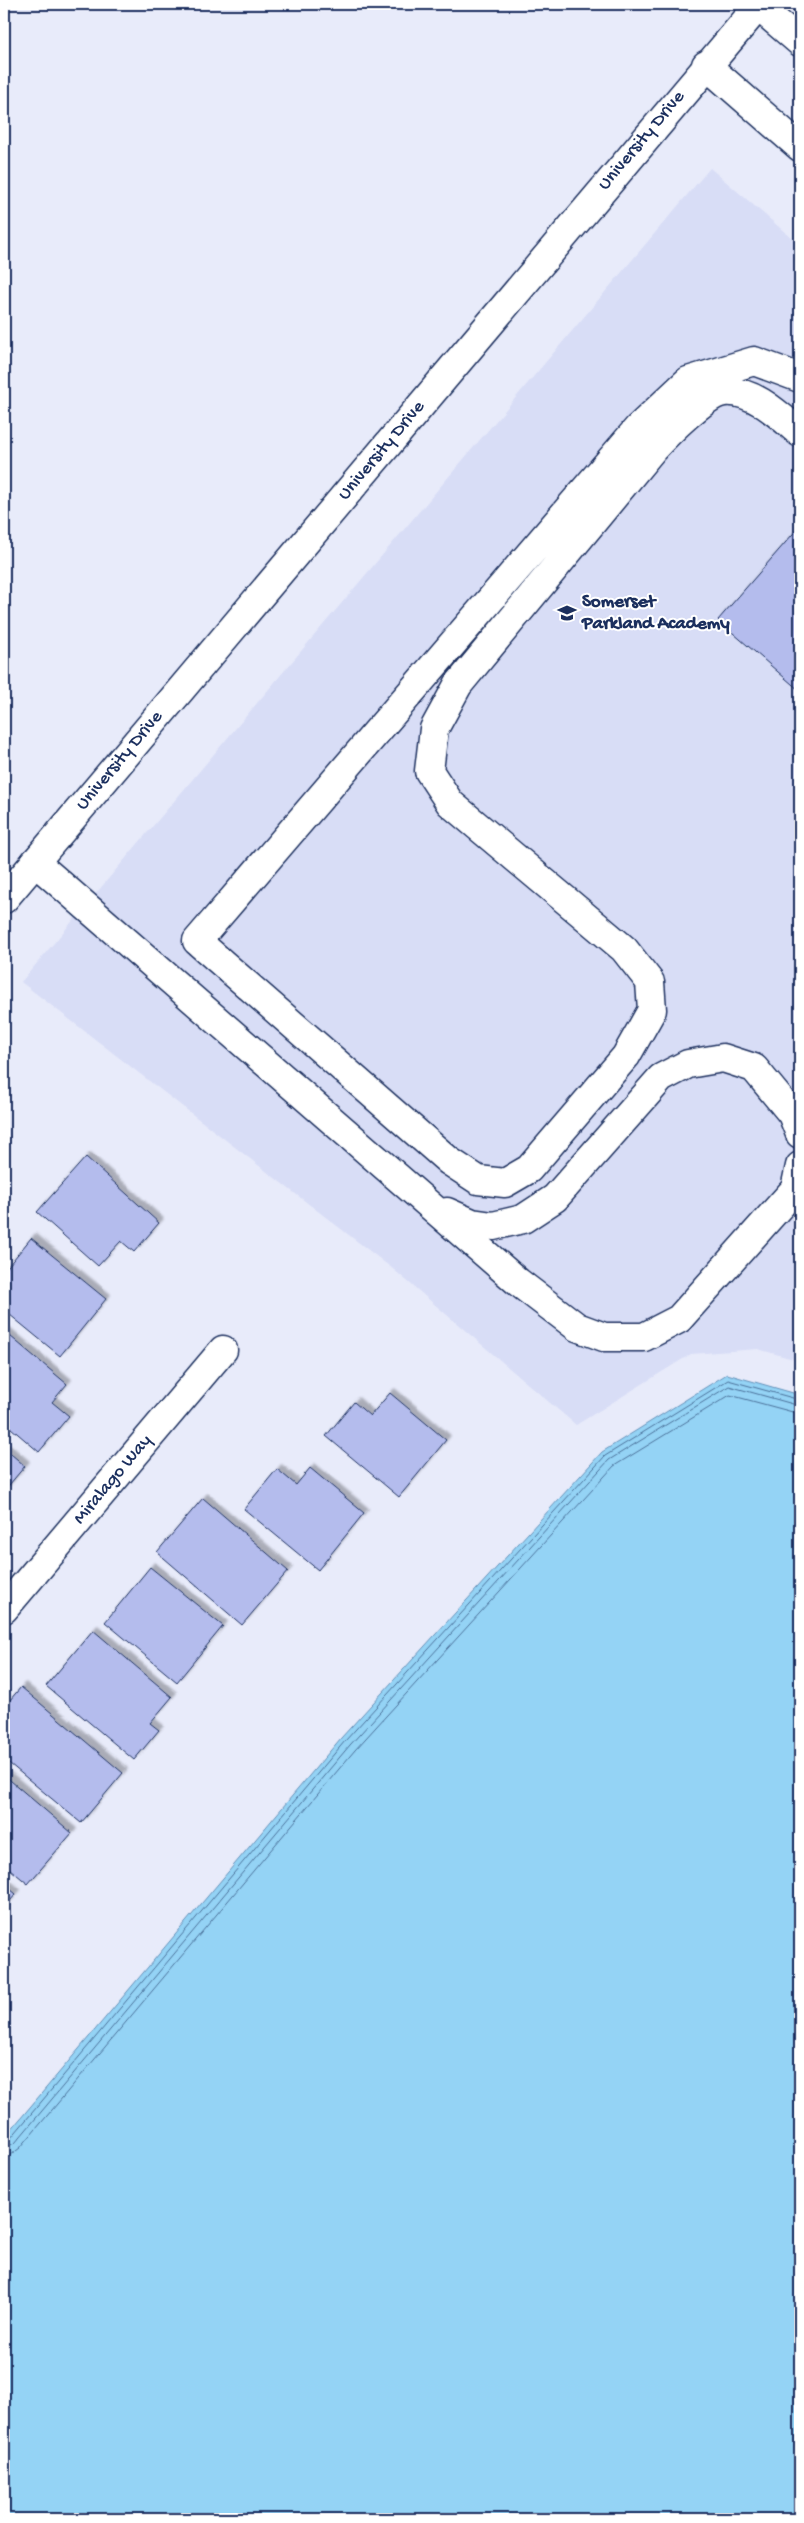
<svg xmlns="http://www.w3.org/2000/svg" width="804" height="2523" font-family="'Gochi Hand',sans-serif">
	<defs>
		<filter id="shadow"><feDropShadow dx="4.5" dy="-4.5" stdDeviation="1" flood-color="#0004"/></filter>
	</defs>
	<rect width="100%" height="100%" fill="#e8ebfa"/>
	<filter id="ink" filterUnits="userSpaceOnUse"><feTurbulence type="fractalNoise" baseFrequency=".02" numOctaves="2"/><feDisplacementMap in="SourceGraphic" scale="10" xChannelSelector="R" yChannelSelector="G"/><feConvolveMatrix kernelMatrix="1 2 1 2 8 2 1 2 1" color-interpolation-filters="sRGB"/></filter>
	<g filter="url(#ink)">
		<!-- built -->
		<path fill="#d8ddf6" d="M710,168L800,245V1361L758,1349L691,1354L576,1425L393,1269L21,982Z"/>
		<!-- water -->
		<path fill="#94d3f5" stroke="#6491b9" d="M727,1374L800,1395V2519H4V2138L341,1738L602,1452Z"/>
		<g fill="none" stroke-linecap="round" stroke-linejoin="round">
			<!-- shore -->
			<path stroke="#4b719a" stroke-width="1" d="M4,2141L10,2139L345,1741L605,1456L728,1380L800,1400
				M4,2147L15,2143L350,1745L609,1460L729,1386L800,1406
				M4,2155L12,2154L20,2148L355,1750L614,1466L730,1395L800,1414"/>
		</g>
		<!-- building -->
		<path fill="#b4bced" stroke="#1b2f5e" filter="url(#shadow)" d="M799,527L800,528V691L718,620Z
			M86,1157L159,1223L134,1252L121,1241L98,1266L37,1212Z
			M31,1238L106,1299L60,1356L4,1310V1271Z
			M4,1331L67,1384L52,1402L69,1416L39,1452L4,1422Z
			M390,1393L446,1440L399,1497L326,1436L354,1402L370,1416Z
			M4,1448L25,1466L4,1491Z
			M310,1468L364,1513L318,1570L244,1509L277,1469L296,1485Z
			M203,1498L288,1571L242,1625L157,1552Z
			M150,1567L223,1626L177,1682L105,1622Z
			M93,1630L172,1697L150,1723L159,1730L134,1760L46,1686Z
			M21,1687L123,1773L81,1823L4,1759V1724L7,1720L4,1717V1707Z
			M4,1775L72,1833L28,1884L4,1864Z
			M4,1884L16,1894L4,1908Z"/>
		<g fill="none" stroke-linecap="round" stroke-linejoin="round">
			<!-- minor casing -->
			<g stroke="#1b2f5e" stroke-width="31">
				<path id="minor" d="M758,6L800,42
					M706,65L800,147
					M800,378L754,361L688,381L638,428L197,941L449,1161L478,1180L505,1183L529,1169L626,1056L652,1010L650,982L624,949L450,803L429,771L434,729L458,685L653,449C666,435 706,394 724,392C753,389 780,416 800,433
					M35,862L518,1282L577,1327L604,1337H644L679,1319L795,1189L800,1166
					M447,1212L472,1223L493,1226L523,1219L555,1198L661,1078L688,1064L723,1058L754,1068L792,1114L800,1134
					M4,1609L223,1350"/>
			</g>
			<!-- major casing -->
			<g stroke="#1b2f5e" stroke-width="31">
				<path id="major" d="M4,899L760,4"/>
			</g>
			<!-- minor -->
			<use href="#minor" stroke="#fff" stroke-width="28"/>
			<!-- major -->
			<use href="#major" stroke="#fff" stroke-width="28"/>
		</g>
	</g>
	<!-- icons -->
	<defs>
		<g id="school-bare" transform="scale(1.5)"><path d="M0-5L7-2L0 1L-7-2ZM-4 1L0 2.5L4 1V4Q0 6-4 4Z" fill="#1b2f5e" stroke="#fff" stroke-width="2.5" paint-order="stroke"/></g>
	</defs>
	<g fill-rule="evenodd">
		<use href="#school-bare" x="567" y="613"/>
	</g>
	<g text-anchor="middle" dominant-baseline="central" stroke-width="4" stroke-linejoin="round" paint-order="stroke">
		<!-- street labels -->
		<g font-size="19" fill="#1b2f5e" stroke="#fff">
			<text transform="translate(642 141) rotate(-50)">University Drive</text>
			<text transform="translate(382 451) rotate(-50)">University Drive</text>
			<text transform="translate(120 761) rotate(-50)">University Drive</text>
			<text transform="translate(113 1480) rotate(-50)">Miralago Way</text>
		</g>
		<!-- poi labels -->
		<g font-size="19" font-weight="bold" fill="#1b2f5e" stroke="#fff" text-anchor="start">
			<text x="582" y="602">Somerset<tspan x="582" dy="22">Parkland Academy</tspan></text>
		</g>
	</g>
	<!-- margin -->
	<rect width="804" height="2523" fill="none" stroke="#fff" stroke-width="20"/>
	<rect x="10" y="10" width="784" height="2503" fill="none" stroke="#1b2f5e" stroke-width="2" filter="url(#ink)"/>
</svg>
